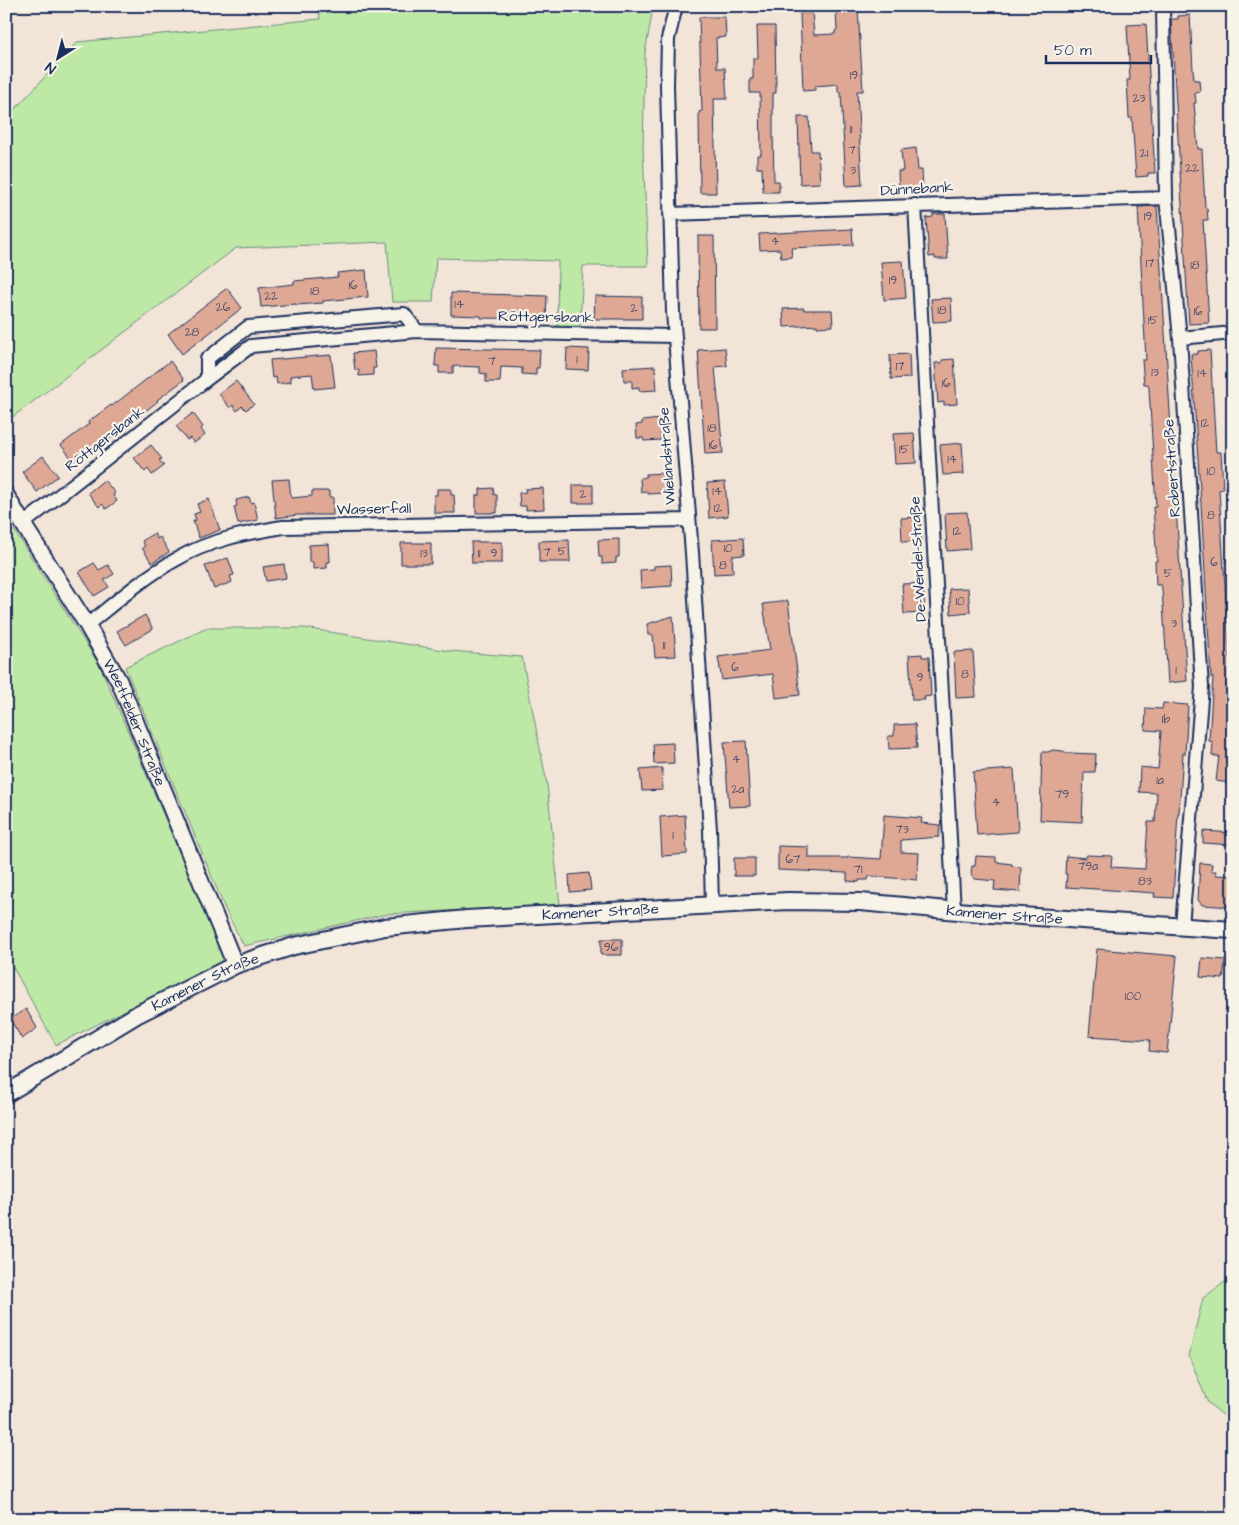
<svg xmlns="http://www.w3.org/2000/svg" width="1239" height="1525" font-family="'Architects Daughter',sans-serif">
	<rect width="100%" height="100%" fill="#f2e4d7"/>
	<filter id="ink" filterUnits="userSpaceOnUse"><feTurbulence type="fractalNoise" baseFrequency=".02" numOctaves="2"/><feDisplacementMap in="SourceGraphic" scale="10" xChannelSelector="R" yChannelSelector="G"/><feConvolveMatrix kernelMatrix="1 2 1 2 8 2 1 2 1" color-interpolation-filters="sRGB"/></filter>
	<g filter="url(#ink)">
		<!-- green -->
		<path fill="#bee8a5" stroke="#6c8c82" d="M318,6H651L653,8L645,53L643,148L648,266H583L580,327H557L558,261L436,258L433,302H392L387,242L236,248L6,422V119L77,42L320,19Z
			M14,530L100,666L228,965L140,1003L56,1045L6,955V535Z
			M207,628H304L450,651L522,657L547,784L560,905L387,914L244,946L226,911L125,667Z
			M1233,1276V1423L1208,1403L1189,1356L1203,1298Z"/>
		<!-- building -->
		<path fill="#dea894" stroke="#1b2f5e" d="M858,9L863,91H857L862,185L846,186L841,92H838V84L815,86V90L803,91L800,13H812L814,35L835,34V31L837,30L836,10Z
			M1190,15L1193,70L1194,80H1199L1200,92L1195,93L1196,103H1194L1198,149H1202L1205,208H1207L1208,220H1203L1209,323L1189,324L1171,19H1178V16Z
			M699,17H725L726,37L716,38L717,68H725L727,99H714L716,193H700L699,112L702,111Z
			M1146,24L1155,173H1148V176L1136,177L1132,118H1129L1127,80H1130L1127,25Z
			M757,26H775L776,93H773V134L774,181H779V192H763L762,168H757V155H761L760,93H750V79H753V58H758Z
			M798,117H809L811,151H818L820,183L800,184Z
			M916,148L918,170H922L923,189L899,190L898,171H903L901,150Z
			M1157,206L1187,681L1168,683L1162,589L1161,585H1156L1155,561H1157L1153,507H1156L1149,388L1148,384H1144L1142,360H1146L1138,207Z
			M933,214H945L948,259H935V256L929,257L926,218L933,217Z
			M852,229L853,245L791,248L792,257L781,258L780,249L760,250L759,234Z
			M698,236H714L715,328H699Z
			M903,261L906,298L884,300L881,262Z
			M366,270L368,297L323,301V303L310,304L296,305V304L261,307L259,288L294,284V281L338,277L337,273Z
			M227,288L242,308L182,354L168,334Z
			M451,293L547,296L546,319L481,318V316L451,315Z
			M595,296L642,297V319H594Z
			M951,298L952,321L933,322L931,299Z
			M804,308V310H832L833,326L817,327V325L784,327L783,309Z
			M436,348L540,350L539,368H536V375L522,374V368L501,367L500,382H486V374L480,373V367L453,366V373H439V366H435Z
			M567,348L589,349L588,370L566,369Z
			M725,348L727,366L715,367L723,453L705,454L698,350Z
			M1210,350L1216,452H1221L1223,489L1219,490L1232,697H1233V757H1232L1229,783L1216,781L1219,756H1212L1213,742L1209,741L1213,677H1211L1201,504L1191,354H1198V351Z
			M374,351L376,368H373V375L359,376V370H355L353,353Z
			M909,354L910,378L891,379L890,355Z
			M331,355L335,387L314,389L312,374L290,376L291,382L283,383L277,384L276,377L272,378L270,360Z
			M954,359L957,404L944,405V402L938,403L935,363H942V360Z
			M170,361L184,380L157,400L158,401L127,426L76,464L61,445L89,424L88,422L111,405L112,406Z
			M655,366L657,390L639,391V387L632,388V381H624L623,368Z
			M236,381L254,404L246,410L242,406L237,411L233,405L230,408L219,394Z
			M193,413L203,427L201,429L205,435L194,443L190,438L187,440L176,426Z
			M660,419L661,440L644,441L643,438H637L636,425L642,424V421Z
			M914,433L916,463L895,464L893,434Z
			M962,443L964,474L943,475L940,445Z
			M151,445L162,459L159,460L164,466L152,475L148,469L145,472L134,458Z
			M43,456L58,476L37,492L22,472Z
			M664,473L665,493L648,494L647,491L641,492L640,478L646,477V474Z
			M289,479L291,498L312,496V491H329V497H333V515H298L276,518L272,480Z
			M104,480L115,493L113,495L117,501L106,509L102,504L99,507L88,493Z
			M725,482L728,516L709,518L707,483Z
			M573,485H593V503H573Z
			M493,488L494,495H497V513H476V495H480V489Z
			M543,488L544,509L526,510V506H520L519,493L526,492L525,489Z
			M437,489H451V495H454L455,513H434V495H437Z
			M249,497L251,503L254,502L258,520L238,524L234,507L237,506L236,500Z
			M209,499L220,530L199,538L193,521L196,520L194,514L200,512L197,504Z
			M967,512L970,549L947,551L945,513Z
			M920,517L921,541L902,542L901,518Z
			M154,533L157,539L160,537L169,552L152,563L142,548L145,546L142,541Z
			M743,538L744,555L732,556L733,573L714,574L712,540Z
			M619,539V557H616V563L602,564V557H599L598,540Z
			M569,540L570,562H539V541Z
			M471,542H502V563H472Z
			M401,543H431V564H401Z
			M329,544L330,562H327V568L313,569V562H309V545Z
			M228,558L234,575L230,576L232,582L214,589L205,566Z
			M94,563L99,570L108,565L114,574L104,580L109,587L94,596L79,572Z
			M284,564L286,578L266,581L263,567Z
			M671,565L672,586L641,588L640,570L654,569V566Z
			M923,583L925,613L904,614L902,584Z
			M968,588L970,612L951,614L949,589Z
			M788,601L800,695L776,698L773,674L722,680L718,657L770,650L763,604Z
			M145,615L153,629L126,645L117,631Z
			M673,616L676,656L655,657L653,635H648L647,624Z
			M973,651L976,697L956,698L954,652Z
			M922,654V657H929L931,696L924,697L925,700H912L909,655Z
			M1163,703L1188,705L1185,754L1183,753L1179,813H1178L1173,898L1154,897L1155,893L1066,887L1067,874H1065L1066,856L1085,858L1087,855L1112,856L1111,867L1145,869L1148,822H1155L1157,793L1139,792L1140,767L1158,769L1161,731L1145,730L1146,708L1162,709Z
			M915,724L917,748L889,749L888,736H894V725Z
			M746,741L750,806L729,807L724,742Z
			M673,743L674,763L654,764L653,744Z
			M1053,750L1063,751L1067,753L1096,754L1095,772H1084L1082,822L1040,820L1042,752H1048Z
			M662,768L663,790L642,791L640,770Z
			M1014,769L1018,832L977,835L973,772Z
			M685,815L687,854L662,856L660,817Z
			M884,815L922,818L921,823L940,825L939,837L901,840V852L919,853L917,880L869,876L868,880H859V882L847,881V873L778,870V846L809,847V858H848V857L881,859Z
			M1203,831L1233,833V845L1203,843Z
			M976,856L996,857V862L1012,864V866L1021,867L1020,892L994,890L995,881L975,879L971,874L972,866H975Z
			M734,858H755V876H734Z
			M1200,863L1212,864L1211,871H1216V875L1233,876V907L1202,905L1198,900Z
			M589,873L591,890L570,892L569,875Z
			M601,939H622V955H601Z
			M1097,949L1177,956L1167,1053L1149,1051L1150,1040L1089,1036Z
			M1202,958L1225,960L1223,979L1200,977Z
			M26,1009L37,1028L22,1039L10,1019Z"/>
		<g fill="none" stroke-linecap="round" stroke-linejoin="round">
			<!-- minor casing -->
			<g stroke="#1b2f5e" stroke-width="16">
				<path id="minor" d="M676,6L668,39L667,85L673,312L692,553L710,830L712,904
					M1163,6L1166,198L1180,338L1202,687L1182,926
					M915,205L954,911
					M670,214C836,208 1001,202 1166,198
					M1180,338L1233,333
					M207,379V359L248,327L404,314L417,331
					M23,524L207,379L251,346L417,331L674,336
					M87,625C116,602 144,577 177,559C209,540 247,533 283,527L688,520"/>
			</g>
			<!-- tertiary casing -->
			<g stroke="#1b2f5e" stroke-width="19">
				<g id="tertiary">
					<path id="s1" d="M6,495L23,524L87,625L119,681L235,965"/>
				</g>
			</g>
			<!-- secondary casing -->
			<g stroke="#1b2f5e" stroke-width="20">
				<g id="secondary">
					<path id="s2" d="M6,1094L138,1014L235,965L294,946L385,927L467,919L788,901L860,902L991,914L1233,930"/>
				</g>
			</g>
			<!-- minor -->
			<use href="#minor" stroke="#f7f3e8" stroke-width="12"/>
			<!-- tertiary -->
			<use href="#tertiary" stroke="#f7f3e8" stroke-width="15"/>
			<!-- secondary -->
			<use href="#secondary" stroke="#f7f3e8" stroke-width="16"/>
		</g>
	</g>
	<g text-anchor="middle" dominant-baseline="central" stroke-width="4.5" stroke-linejoin="round" paint-order="stroke">
		<!-- number labels -->
		<g font-size="12" fill="#4c4d6c">
			<text x="854" y="75">19</text>
			<text x="1139" y="98">23</text>
			<text x="851" y="129">11</text>
			<text x="852" y="150">7</text>
			<text x="1144" y="153">21</text>
			<text x="1192" y="168">22</text>
			<text x="853" y="170">3</text>
			<text x="1148" y="216">19</text>
			<text x="775" y="241">4</text>
			<text x="1150" y="263">17</text>
			<text x="1195" y="265">18</text>
			<text x="893" y="280">19</text>
			<text x="353" y="285">16</text>
			<text x="315" y="291">18</text>
			<text x="271" y="296">22</text>
			<text x="459" y="304">14</text>
			<text x="223" y="307">26</text>
			<text x="634" y="308">2</text>
			<text x="942" y="310">18</text>
			<text x="1198" y="311">16</text>
			<text x="1153" y="320">15</text>
			<text x="192" y="332">28</text>
			<text x="577" y="359">1</text>
			<text x="492" y="361">7</text>
			<text x="900" y="366">17</text>
			<text x="1155" y="372">13</text>
			<text x="1202" y="373">14</text>
			<text x="946" y="383">16</text>
			<text x="1205" y="423">12</text>
			<text x="712" y="428">18</text>
			<text x="713" y="445">16</text>
			<text x="904" y="449">15</text>
			<text x="952" y="459">14</text>
			<text x="1211" y="471">10</text>
			<text x="717" y="491">14</text>
			<text x="583" y="494">2</text>
			<text x="718" y="508">12</text>
			<text x="1211" y="515">8</text>
			<text x="957" y="531">12</text>
			<text x="728" y="548">10</text>
			<text x="562" y="551">5</text>
			<text x="547" y="552">7</text>
			<text x="424" y="553">13</text>
			<text x="479" y="553">11</text>
			<text x="494" y="553">9</text>
			<text x="1214" y="562">6</text>
			<text x="723" y="565">8</text>
			<text x="1168" y="573">5</text>
			<text x="960" y="601">10</text>
			<text x="1174" y="623">3</text>
			<text x="664" y="645">11</text>
			<text x="735" y="667">6</text>
			<text x="1176" y="670">1</text>
			<text x="965" y="674">8</text>
			<text x="920" y="677">9</text>
			<text x="1166" y="719">1b</text>
			<text x="736" y="759">4</text>
			<text x="1160" y="780">1a</text>
			<text x="738" y="789">2a</text>
			<text x="1062" y="794">79</text>
			<text x="996" y="802">4</text>
			<text x="902" y="829">73</text>
			<text x="673" y="835">1</text>
			<text x="793" y="859">67</text>
			<text x="1088" y="866">79a</text>
			<text x="858" y="869">71</text>
			<text x="1145" y="881">83</text>
			<text x="611" y="947">96</text>
			<text x="1133" y="996">100</text>
		</g>
		<!-- street labels -->
		<g font-size="15" fill="#1b2f5e" stroke="#f7f3e8">
			<text transform="translate(917 189) rotate(-3)">Dünnebank</text>
			<text transform="translate(546 317) rotate(1)">Röttgersbank</text>
			<text transform="translate(105 439) rotate(-38)">Röttgersbank</text>
			<text transform="translate(667 456) rotate(-94)">Wielandstraße</text>
			<text transform="translate(1172 468) rotate(-94)">Robertstraße</text>
			<text transform="translate(374 509) rotate(-1)">Wasserfall</text>
			<text transform="translate(918 559) rotate(-93)">De-Wendel-Straße</text>
			<text stroke="none"><textPath href="#s1" startOffset="262">Weetfelder Straße</textPath></text>
			<text stroke="none"><textPath href="#s2" startOffset="634">Kamener Straße</textPath></text>
			<text stroke="none"><textPath href="#s2" startOffset="1039">Kamener Straße</textPath></text>
			<text stroke="none"><textPath href="#s2" startOffset="229">Kamener Straße</textPath></text>
		</g>
	</g>
	<!-- margin -->
	<rect width="1239" height="1525" fill="none" stroke="#f7f3e8" stroke-width="25"/>
	<rect x="12" y="12" width="1214" height="1500" fill="none" stroke="#1b2f5e" stroke-width="2" filter="url(#ink)"/>
	<!-- north arrow -->
	<g transform="translate(58 58) rotate(216)" stroke="#f7f3e8" stroke-width="4" paint-order="stroke">
	<path d="M0-4L9 19L0 12L-9 19Z" fill="#1b2f5e"/>
	<text y="-8" font-size="14" font-weight="bold" text-anchor="middle" fill="#1b2f5e">N</text>
	</g>
	<!-- scale -->
	<path d="M1046 55v8h105v-8" fill="none" stroke="#1b2f5e" stroke-width="2.5"/>
	<text x="1054" y="55" font-size="15" fill="#1b2f5e" stroke="#f7f3e8" stroke-width="4" paint-order="stroke">50 m</text>
</svg>
